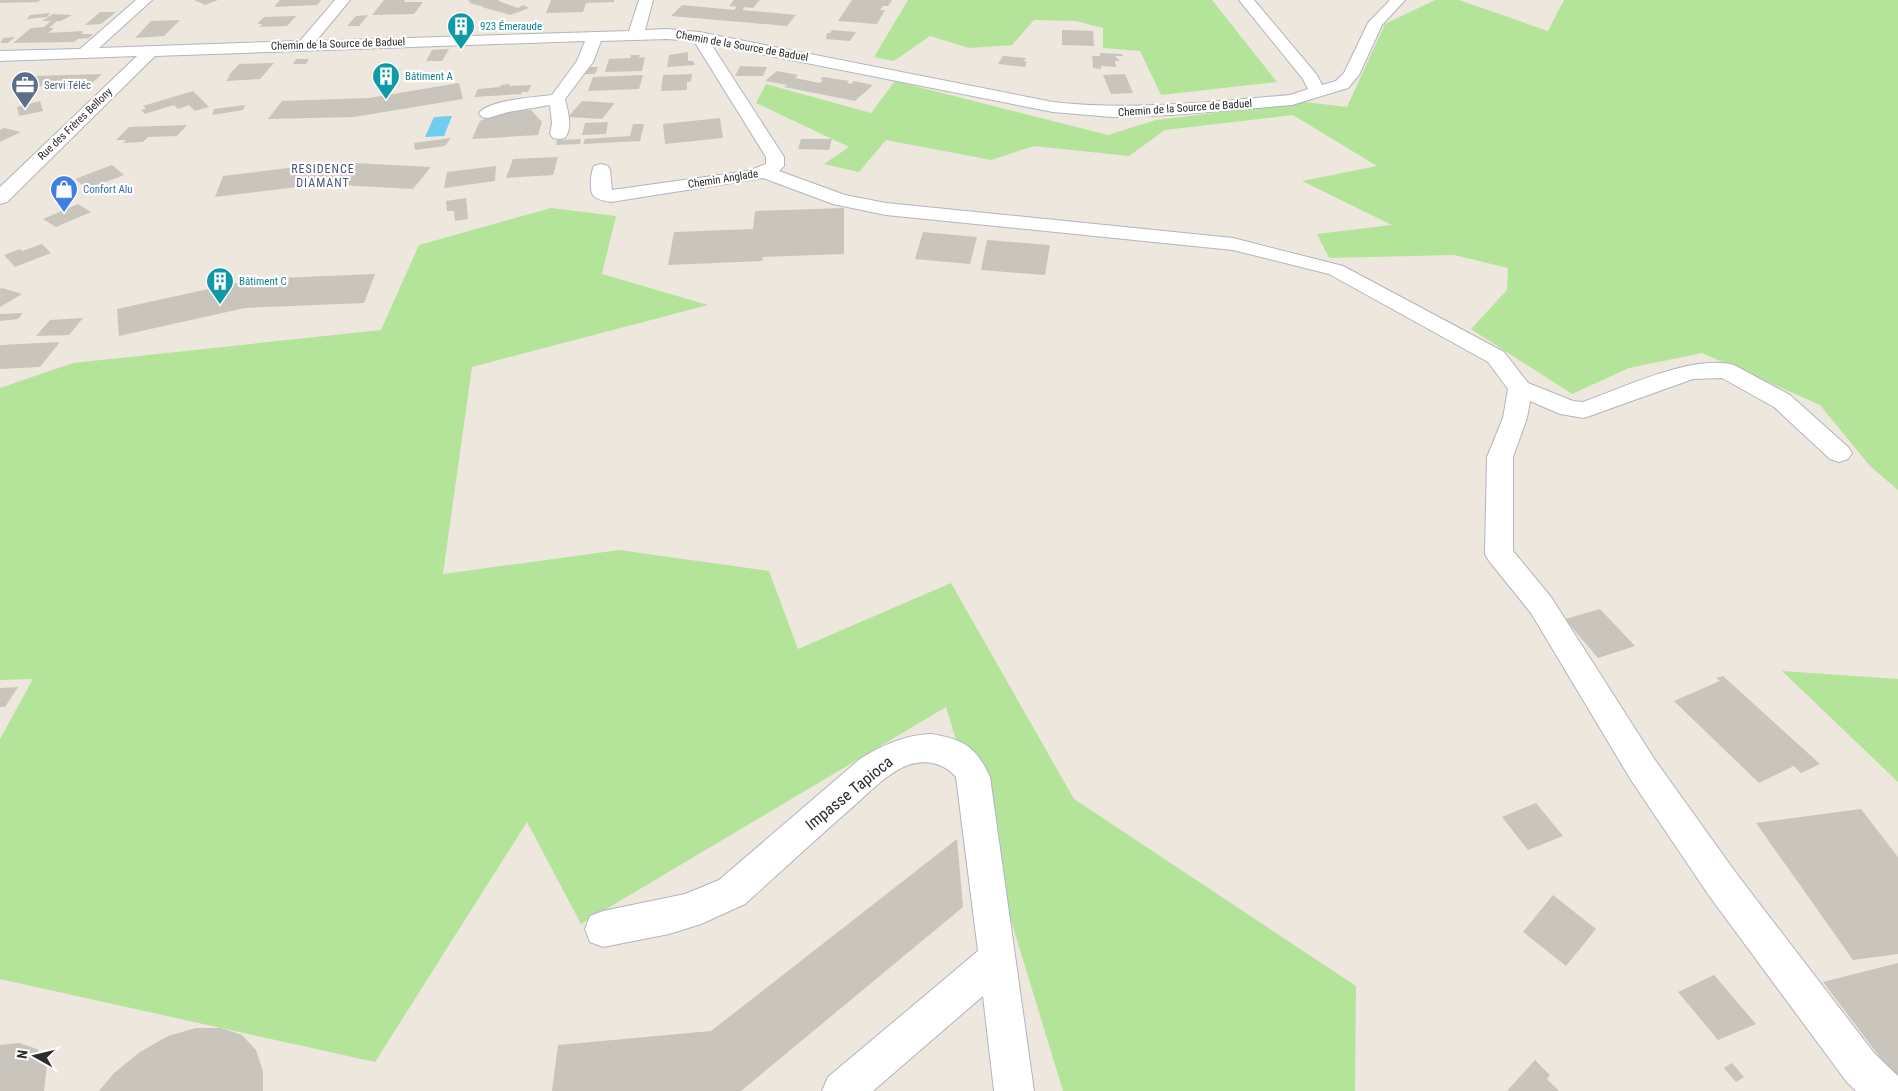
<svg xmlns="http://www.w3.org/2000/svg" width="1898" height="1091" font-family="'Roboto Condensed',sans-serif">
	<rect width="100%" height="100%" fill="#ede7de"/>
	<!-- green -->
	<path fill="#b3e49a" d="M908,0H1212L1277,82L1161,95L1140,51L1103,48V28L1076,21L1034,20L1012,45L969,48L930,36L894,61L874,57Z
		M1435,0H1459L1548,31L1564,0H1898V490L1870,466L1820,405L1702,353L1629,368L1572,394L1471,329L1507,290L1508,268L1454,255L1329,258L1317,234L1392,225L1302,181L1377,166L1293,115L1165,130L1129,156L1034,146L991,160L886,140L859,172L824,164L849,147L756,103L766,84L871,113L895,81L1108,135L1156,120L1305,102L1347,107L1385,24Z
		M551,208L616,216L602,274L708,305L472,367L443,574L619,550L769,571L798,649L951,583L1074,799L1356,986L1355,1091H1063L946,707L581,924L527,822L375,1062L0,979V739L33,679L0,680V388L73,363L381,330L419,245Z
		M1782,671L1898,679V782Z"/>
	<!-- water -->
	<path fill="#71cdf0" d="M452,116L444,136L425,137L434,117Z"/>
	<!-- building -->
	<path fill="#c9c5bc" d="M0,0H41L37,2L0,3Z
		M194,0H218L205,5Z
		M280,0H321L317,5L274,7Z
		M384,0H405L404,2H423L414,14L372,15Z
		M468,0H500L498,1L518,8L523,5L529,8L510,15L482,7H484L470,3Z
		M551,0H614V2L586,3L583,12L546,13Z
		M734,0H760L753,8L745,7L742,10L796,15L787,26L671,16L682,5L734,10L737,7L729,6Z
		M852,0H892L888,6H883L880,10H885L877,24L838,21Z
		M100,12H116L101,24L85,25Z
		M50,13L47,17L27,19L30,15Z
		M53,14L72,15L61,21H57L49,28H54L48,33L84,31L81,34H93L89,38L78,39L74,42L13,43L31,28L44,27L51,21H42Z
		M368,15L359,26H347L356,16Z
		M296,16L287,26L259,27L262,24H257L264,17Z
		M180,20L164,36L135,38L151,21Z
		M457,24H466L463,30H453Z
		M832,30L856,32L850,41L826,39L827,33H830Z
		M1062,30L1093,31L1094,46L1062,45Z
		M15,37L8,43H0L3,38Z
		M449,49L442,61H426L432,50Z
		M688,52V61H693L695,65L667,67L669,55Z
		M1100,53L1122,54L1123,56H1115L1120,61H1115L1116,67L1101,66V69L1093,68L1092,56H1100Z
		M631,55H640L639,58L645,57L642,71L605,72L609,59L630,58Z
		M1003,56L1026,58L1024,61L1027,62L1025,67L998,64Z
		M296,59H309L306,64H293Z
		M274,63L260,79L226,81L230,76H228L239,64Z
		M740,66L767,67L763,76H735Z
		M584,67H598L595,74H581Z
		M777,71L798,75L795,78L820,83L823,80L820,79L823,77L849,81L847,83L851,84L854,81L873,85L855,101L784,87L787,85L765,81Z
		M102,74L90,85L20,87L33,76Z
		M692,74L691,82H687V90L661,91L663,75Z
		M1125,74L1133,93L1111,94L1103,75Z
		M643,75L639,89L588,91L593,77Z
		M459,83L463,99L354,117L268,119L282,101L369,98Z
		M510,84L509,86L531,85L528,92H522L521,94L474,97L478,89L500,87L501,85Z
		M193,91L209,107L195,111L189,105L178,109L174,105L145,114L141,110L146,109L143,106Z
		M40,101L43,111L19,116L17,107Z
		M582,101L615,103L602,119L568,117Z
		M245,105L243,110L212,115L214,109Z
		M531,110L542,122L538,135L472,139L480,121L499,112Z
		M720,118L723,138L665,144L663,124Z
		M608,122L606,134L582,135L585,123Z
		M633,124H644L640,141L583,144L585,139L630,136Z
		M187,125L177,136L148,137L143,142L123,143L126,140H116L129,127Z
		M4,128L21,132L0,142V130Z
		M451,138L445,146L415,150L414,143Z
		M581,139L580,144L556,145L557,140Z
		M801,139H832L829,150L798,149Z
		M558,157L553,175L506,178L513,159Z
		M335,162L431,167L413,189L322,184L215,197L223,176Z
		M112,165L124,175L87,189L75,179Z
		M496,166L495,181L444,188L447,172Z
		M466,198L468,219L455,221L454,211H447L446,201Z
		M78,204L91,212L56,227L43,219Z
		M844,208V254L763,257L762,261L668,265L674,232L753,229L755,211Z
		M923,232L977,237L970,264L915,259Z
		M987,240L1050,245L1045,275L981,270Z
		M42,244L51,253L15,267L4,255L20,249L22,251Z
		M375,274L364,303L245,308L119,336L117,309L254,279Z
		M2,288L22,294L0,307V289Z
		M23,313L18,319L0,321V314Z
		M83,318L69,335L36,336L50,320Z
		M60,342L40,367L0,369V345Z
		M1600,609L1635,646L1598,658L1565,619Z
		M1723,676L1820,764L1801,773L1794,766L1759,783L1674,701L1720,681L1716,678Z
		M18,687L5,707H0V688Z
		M1536,803L1563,836L1528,850L1502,817Z
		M1861,809L1898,857V954L1853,960L1756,823Z
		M957,839L963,907L741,1091H552L558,1045L711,1031Z
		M1553,895L1596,929L1566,966L1523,932Z
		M1898,963V1081L1823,982Z
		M1714,975L1756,1024L1718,1040L1678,992Z
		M196,1028H221L242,1035L256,1050L263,1071V1091H99L114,1073L140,1052L168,1036Z
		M19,1043L37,1049L47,1065L44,1091H0V1045Z
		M1535,1060L1550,1075L1547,1079L1559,1091H1507Z
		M1732,1063L1744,1077L1736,1082L1724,1068Z"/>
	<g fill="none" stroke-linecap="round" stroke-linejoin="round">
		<!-- minor casing -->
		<g stroke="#b2b4bf" stroke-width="2">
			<path id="minor" d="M136,0H152L99,48L300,41L335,0H350L316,41L629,31L639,0H653L645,30L667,29L699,32L1053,102C1132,111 1210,102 1290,95L1308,89L1303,79L1239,0H1254L1317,75L1322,85L1336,81L1344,73L1368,23L1390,0H1405L1382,25L1359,75L1348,88L1292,105L1172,115L1112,117L1053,112L711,44L784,157V166L779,171L845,195L886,203L1233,238L1343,266L1504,352L1528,383L1573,401L1583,402C1623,388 1692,354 1734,365L1790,395L1848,447L1852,453L1848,459L1839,462L1830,459L1774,407L1722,378L1693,379L1584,418L1560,414L1530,401L1527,418L1513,457V551L1551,597L1655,760L1736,873L1874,1053L1898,1076V1091H1856L1846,1081L1710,897L1631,780L1531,613L1489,561L1485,554L1487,457L1503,418L1508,389L1488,362L1329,274L1233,250L886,215L833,204L763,178L611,202C606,201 599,200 595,197C588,193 591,172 594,166L601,164L608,166L610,170L612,190L748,171L766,164V157L694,41L667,39L601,41L593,62L565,99C568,112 573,127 565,138L559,139L553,138L550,134L552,123L550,105L508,112L488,118L482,117L479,113C488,100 536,97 552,95L577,61L585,41L155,56L7,202L0,204V187L137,56L0,61V51L80,49Z
				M931,734C964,739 976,747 990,777L1034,1091H994L983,996L873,1091H822L828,1077L978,951L956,777C944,763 926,759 908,765C885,774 866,796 847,812C813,842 779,873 745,904L701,924L669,934L603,947L590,942L585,929L590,916L603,911L685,894L719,880L860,759C882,745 905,735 931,734Z"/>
		</g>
		<!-- minor -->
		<use href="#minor" fill="#fff" fill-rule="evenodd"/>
	</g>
	<!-- icons -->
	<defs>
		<g id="building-pin" transform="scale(1.4375)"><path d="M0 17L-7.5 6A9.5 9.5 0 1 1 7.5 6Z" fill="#0f9aa8" stroke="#fff"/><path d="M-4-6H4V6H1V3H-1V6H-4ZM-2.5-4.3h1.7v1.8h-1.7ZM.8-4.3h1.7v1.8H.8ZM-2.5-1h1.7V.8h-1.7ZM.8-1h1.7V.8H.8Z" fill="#fff"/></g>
		<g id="office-pin" transform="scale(1.4375)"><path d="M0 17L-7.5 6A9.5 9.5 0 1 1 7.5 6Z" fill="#5c6f8a" stroke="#fff"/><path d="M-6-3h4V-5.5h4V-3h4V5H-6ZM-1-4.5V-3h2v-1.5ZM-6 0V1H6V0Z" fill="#fff"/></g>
		<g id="shop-pin" transform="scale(1.4375)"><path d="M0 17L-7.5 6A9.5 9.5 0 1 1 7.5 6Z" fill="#3f7fe0" stroke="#fff"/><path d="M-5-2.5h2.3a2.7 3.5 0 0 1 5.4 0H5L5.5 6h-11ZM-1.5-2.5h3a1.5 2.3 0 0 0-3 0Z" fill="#fff"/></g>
	</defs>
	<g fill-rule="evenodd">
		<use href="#building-pin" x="461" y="26"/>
		<use href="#building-pin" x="386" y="76"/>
		<use href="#office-pin" x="25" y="85"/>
		<use href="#shop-pin" x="64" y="189"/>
		<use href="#building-pin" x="220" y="281"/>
	</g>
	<g text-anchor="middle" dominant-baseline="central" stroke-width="4.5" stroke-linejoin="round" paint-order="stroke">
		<!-- far-culture labels -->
		<g font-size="11" fill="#0d838f" stroke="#fff" text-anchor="start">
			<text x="480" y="26">923 Émeraude</text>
			<text x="405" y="76">Bâtiment A</text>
			<text x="239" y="281">Bâtiment C</text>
		</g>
		<!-- far-street labels -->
		<g font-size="11" fill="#2c2c2c" stroke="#fff">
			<text transform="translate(338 44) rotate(-2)">Chemin de la Source de Baduel</text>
			<text transform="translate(742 46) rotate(10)">Chemin de la Source de Baduel</text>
			<text transform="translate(1185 108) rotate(-4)">Chemin de la Source de Baduel</text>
			<text transform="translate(75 124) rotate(-44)">Rue des Frères Bellony</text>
			<text transform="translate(723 179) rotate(-9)">Chemin Anglade</text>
		</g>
		<!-- far-service labels -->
		<g font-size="11" fill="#4e5e75" stroke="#fff" text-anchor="start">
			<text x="44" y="85">Servi Téléc</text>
		</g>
		<!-- far-shop labels -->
		<g font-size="11" fill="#366cbe" stroke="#fff" text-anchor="start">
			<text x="83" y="189">Confort Alu</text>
		</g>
		<!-- far-neighbourhood labels -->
		<g font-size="12" letter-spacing="1" fill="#4b547d" stroke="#fff">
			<text x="323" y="169">RESIDENCE<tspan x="323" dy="14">DIAMANT</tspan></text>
		</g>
		<!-- near-street labels -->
		<g font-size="16" fill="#2c2c2c" stroke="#fff">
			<text transform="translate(849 793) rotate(-39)">Impasse Tapioca</text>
		</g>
	</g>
	<!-- north arrow -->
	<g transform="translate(35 1056) rotate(278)" stroke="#ffffff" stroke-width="4" paint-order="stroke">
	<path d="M0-4L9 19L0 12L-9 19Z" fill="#2c2c2c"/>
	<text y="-8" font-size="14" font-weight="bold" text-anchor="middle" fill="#2c2c2c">N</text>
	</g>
</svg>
